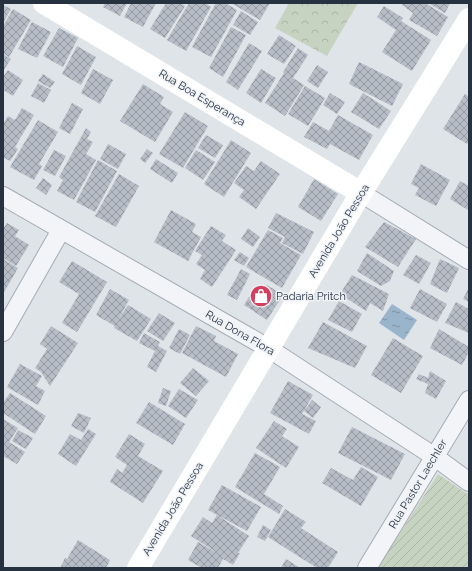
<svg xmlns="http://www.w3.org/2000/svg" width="472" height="571" font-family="Raleway,sans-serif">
	<defs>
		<pattern id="forest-crowns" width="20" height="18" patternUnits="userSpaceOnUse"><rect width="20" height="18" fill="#c6d3c0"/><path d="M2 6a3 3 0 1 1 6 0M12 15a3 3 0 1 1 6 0" fill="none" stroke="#aab6a6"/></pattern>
		<pattern id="garden-furrows" width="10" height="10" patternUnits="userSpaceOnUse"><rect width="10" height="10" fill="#c6d3c0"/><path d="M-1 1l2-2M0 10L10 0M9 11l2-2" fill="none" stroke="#aab6a6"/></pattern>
		<pattern id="water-ripples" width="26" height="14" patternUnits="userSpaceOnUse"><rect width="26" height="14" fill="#99b4cb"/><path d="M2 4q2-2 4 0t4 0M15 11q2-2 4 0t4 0" fill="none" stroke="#7d93a6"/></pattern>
		<pattern id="building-cross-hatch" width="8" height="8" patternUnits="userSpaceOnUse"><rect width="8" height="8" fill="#b6bdc6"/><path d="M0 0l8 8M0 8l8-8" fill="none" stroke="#949aa2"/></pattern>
	</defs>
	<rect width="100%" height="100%" fill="#dfe4e9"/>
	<!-- forest -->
	<path fill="url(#forest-crowns)" d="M289,3H358L327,56L275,28Z"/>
	<!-- garden -->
	<path fill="url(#garden-furrows)" d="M438,474L469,495V568H379L378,567Z"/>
	<!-- water -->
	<path fill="url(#water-ripples)" d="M392,304L417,320L404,340L379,323Z"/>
	<!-- building -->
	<path fill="url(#building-cross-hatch)" d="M105,3H127L120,16L103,7Z
		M131,3H156L143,27L124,17Z
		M166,3H180L185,6L165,38L150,29Z
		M189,3H205L211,7L186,51L167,40Z
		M216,3H225L237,10L211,57L192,47Z
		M231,3H270L260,20Z
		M403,3H425L448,17L437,36L409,20L413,13L402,5Z
		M428,3H450L445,13Z
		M3,5L11,9L3,23Z
		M384,6L403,18L401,21L431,40L412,71L382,52L396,30L377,17Z
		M13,9L31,20L9,57L3,53V26Z
		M241,11L258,22L250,35L233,25Z
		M32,22L51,32L37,58L18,49Z
		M231,27L246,35L223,77L209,68Z
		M59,28L78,38L63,67L43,56Z
		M279,35L296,46L284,64L267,54Z
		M249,43L262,51L238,90L226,82Z
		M77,46L96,57L81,85L62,74Z
		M298,48L308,55L293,78L304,85L285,116L265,103L284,73L283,72Z
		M3,54L11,59L3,71Z
		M359,62L403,84L392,106L349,84Z
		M317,65L328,72L318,88L307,81Z
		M93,69L113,80L100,104L81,93Z
		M261,69L276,78L261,103L246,93Z
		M8,70L23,80L13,96L3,90V77Z
		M43,74L55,82L50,88L38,81Z
		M38,83L51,90L44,103L31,96Z
		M143,84L164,97L160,104L173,112L155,142L120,121Z
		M305,86L325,98L308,126L288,114Z
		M330,93L345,102L337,114L323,105Z
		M363,93L391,111L379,129L351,112Z
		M465,94L469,97V141L467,144L443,129Z
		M72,103L83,109L70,134L59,128Z
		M22,108L34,115L15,147L18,149L10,161L3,157V124L8,116L15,120Z
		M185,112L208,126L183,168L159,154Z
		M338,115L373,135L359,160L330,144L327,149L304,137L313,122L329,131Z
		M38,120L58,132L39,164L42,166L34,180L10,167Z
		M86,128L91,132L87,139L93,142L86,154L96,160L74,200L57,191L63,180L59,177Z
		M206,135L223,145L215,158L198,148Z
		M231,140L251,153L224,197L204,184Z
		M108,144L126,154L118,169L100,159Z
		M147,149L153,153L145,163L140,159Z
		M54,150L66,156L55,176L43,170Z
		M196,150L215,162L203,180L185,168Z
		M156,159L178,173L172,183L150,169Z
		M98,160L117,171L95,212L76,202Z
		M261,161L280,174L256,209L239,197L244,190L234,183L246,166L254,171Z
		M421,164L450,180L436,206L415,195L419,188L411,184Z
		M119,174L139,186L116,227L95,216Z
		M43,178L52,185L46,195L36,188Z
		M314,179L338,194L321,221L298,207Z
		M460,181L469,186L468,210L450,199Z
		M171,210L196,224L192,232L201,237L188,261L154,242Z
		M276,213L314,232L303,254L282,243L285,237L268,228Z
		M384,222L416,239L398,267L365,247Z
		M7,223L19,230L15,236L29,245L16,266L3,258V229Z
		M211,226L226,235L222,241L236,250L212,287L200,279L205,270L196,264L202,255L195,251Z
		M248,228L260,237L253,247L241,239Z
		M268,230L283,238L280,243L301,255L282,288L246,267Z
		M240,252L249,258L244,266L234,260Z
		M367,253L394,271L390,281L381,286L357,271Z
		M416,255L431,263L419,284L403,275Z
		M3,259L18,268L3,294Z
		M440,259L459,268L447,293L430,284Z
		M72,261L107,282L77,332L62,323L79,294L59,282Z
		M241,269L250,274L237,300L227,295Z
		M352,275L389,294L383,311L370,303L366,311L340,294Z
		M267,285L283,295L267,320L244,305L252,292L260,296Z
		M469,287V302L463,299Z
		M110,289L129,300L118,320L128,305L151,319L137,341L114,328L115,326L96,315Z
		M420,289L447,304L437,322L410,308Z
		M339,301L362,314L352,332L328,320Z
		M456,302L469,309V333L445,323Z
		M159,313L175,323L163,341L147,331Z
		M323,322L367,346L355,368L308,348Z
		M51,326L78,343L50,386L41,372L35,368L47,349L40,344Z
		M196,326L216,336L214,341L238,354L226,377L182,353Z
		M179,329L190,335L180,354L169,348Z
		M439,329L469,347V352L462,365L430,348Z
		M144,333L160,342L158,346L167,351L156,372L147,367L155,351L139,343Z
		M393,338L423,356L401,393L371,375Z
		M20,364L42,376L36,386L45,391L38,405L7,387Z
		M193,368L209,381L196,396L180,383Z
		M430,371L446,381L436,399L425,393L428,384L416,379L419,374L428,378Z
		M288,381L313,395L302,414L316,421L309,434L270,413Z
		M163,388L171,391L166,406L158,403Z
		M179,389L198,400L186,418L168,406Z
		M10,393L46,416L35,434L3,413V403Z
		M312,400L321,407L313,418L304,411Z
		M149,402L185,424L173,445L136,423Z
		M78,413L91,418L84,433L71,426Z
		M3,419L18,428L9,442L25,452L17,464L3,456Z
		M274,421L287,429L282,436L299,447L286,468L256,448Z
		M352,427L405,454L391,480L338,453Z
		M88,429L96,434L76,466L58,454L70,434L81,440Z
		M18,430L33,438L26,449L12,441Z
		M129,434L145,444L138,456L163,471L143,503L110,482L117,469L122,473L127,465L115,457Z
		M255,453L280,467L264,494L283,506L279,514L235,487Z
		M361,467L378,477L361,506L322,483L331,468L353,480Z
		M222,485L261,507L247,531L208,510Z
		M285,509L306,522L301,528L338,552L328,568H317L268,537Z
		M217,515L249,536L238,553H240L233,565L223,559L218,568H202L188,560L198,542L219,554L191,536L203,517L212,523Z
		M263,525L271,530L265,541L257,537Z
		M78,540L110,560L106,568H60L65,558L67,559Z
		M286,559L300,568H281Z"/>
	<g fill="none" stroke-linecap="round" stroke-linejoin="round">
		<!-- street casing -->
		<g stroke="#a4abb3" stroke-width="20">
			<path id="street" d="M361,193L469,260
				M3,196L268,348L435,457L469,482
				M3,332L61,230
				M367,568L469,400"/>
		</g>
		<!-- street -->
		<use href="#street" stroke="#f2f4f7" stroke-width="18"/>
		<!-- secondary -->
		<path stroke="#fff" stroke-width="22" d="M44,3L361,193
			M138,568L361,193L469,19"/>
	</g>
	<!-- icons -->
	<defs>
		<g id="shop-disc" transform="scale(1.15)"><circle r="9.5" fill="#d33f5e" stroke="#eff2f6"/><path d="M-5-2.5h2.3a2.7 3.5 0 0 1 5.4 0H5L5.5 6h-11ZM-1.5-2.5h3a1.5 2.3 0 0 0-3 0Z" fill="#fff"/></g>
	</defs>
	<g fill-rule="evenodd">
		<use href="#shop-disc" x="261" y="296"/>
	</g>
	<g text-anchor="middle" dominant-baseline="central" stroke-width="3" stroke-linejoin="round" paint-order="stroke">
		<!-- street labels -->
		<g font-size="11" fill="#273241" stroke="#eff2f6">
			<text transform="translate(202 98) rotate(31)">Rua Boa Esperança</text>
			<text transform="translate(339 231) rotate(-59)">Avenida João Pessoa</text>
			<text transform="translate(240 333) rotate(30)">Rua Dona Flora</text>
			<text transform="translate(418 484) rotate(-59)">Rua Pastor Laechler</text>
			<text transform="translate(173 509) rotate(-59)">Avenida João Pessoa</text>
		</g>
		<!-- poi labels -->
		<g font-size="11" fill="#273241" stroke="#eff2f6" text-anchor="start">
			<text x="276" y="296">Padaria Pritch</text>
		</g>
	</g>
	<!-- border -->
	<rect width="472" height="571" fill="none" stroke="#273241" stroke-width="8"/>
</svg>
